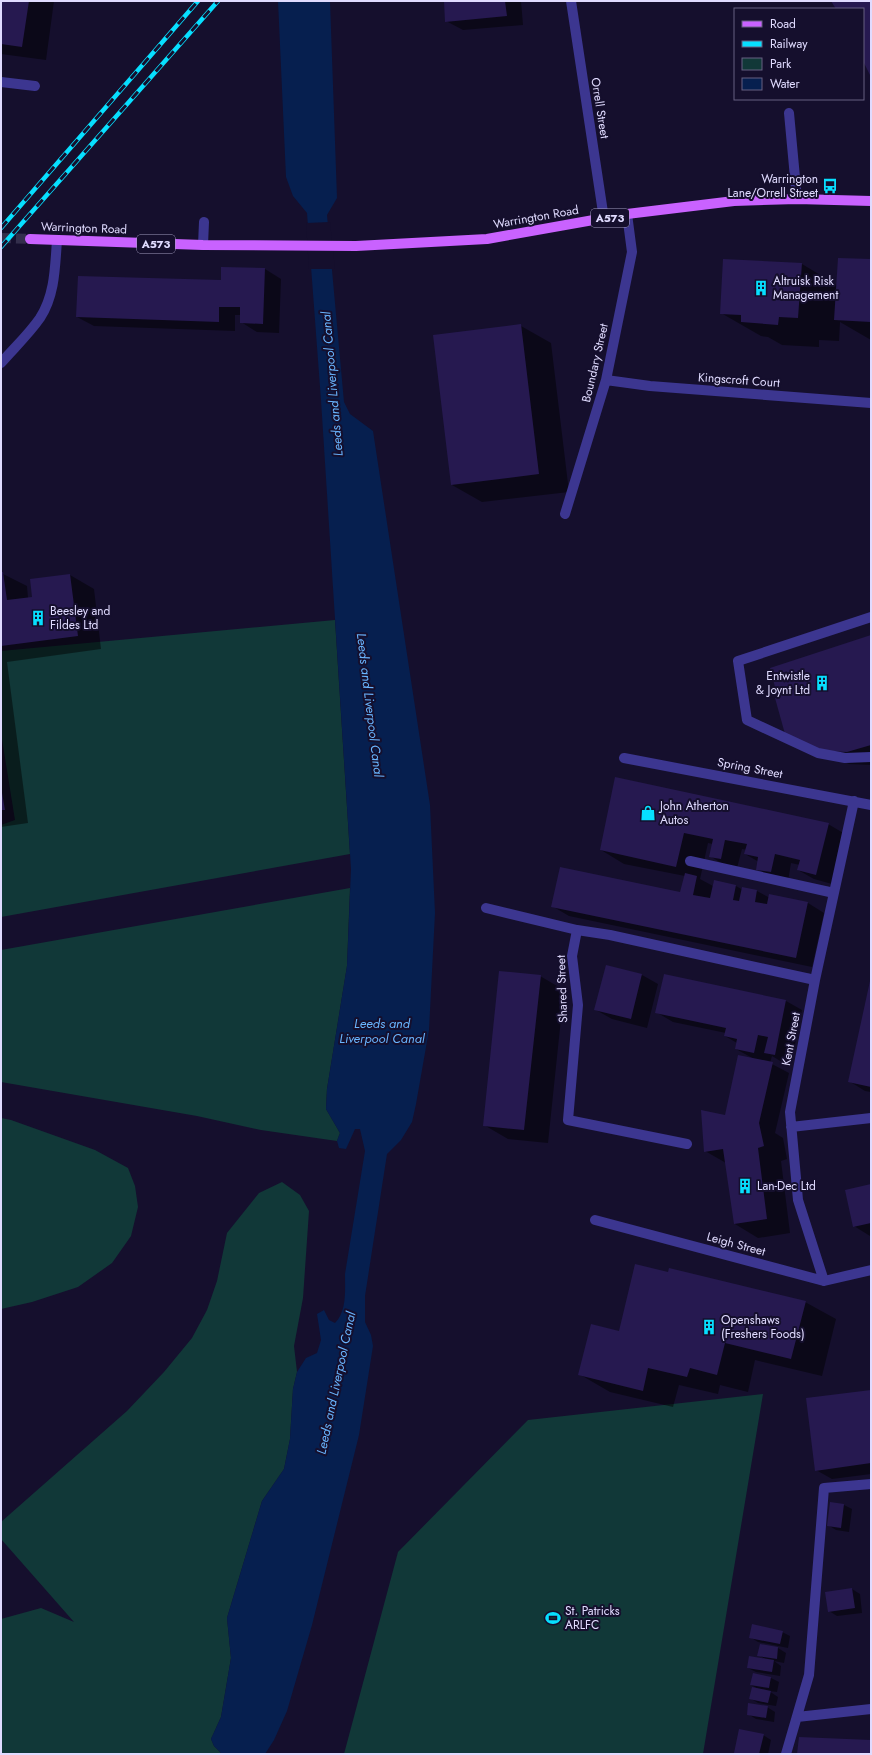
<svg xmlns="http://www.w3.org/2000/svg" width="872" height="1755" font-family="Jost,sans-serif">
	<rect width="100%" height="100%" fill="#150f2d"/>
	<!-- green -->
	<path fill="#113838" d="M335,620L350,854L1,917V825L15,820L1,733V651Z
		M350,888L347,966L327,1089L326,1109L340,1133L337,1141L261,1130L197,1116L1,1082V950Z
		M1,1118L11,1120L95,1150L128,1168L135,1186L138,1207L131,1236L112,1263L78,1287L32,1302L1,1309Z
		M282,1182L300,1195L309,1211L303,1298L294,1346L297,1372L293,1389L290,1439L284,1469L262,1501L227,1618L231,1658L221,1717L211,1739L214,1746L222,1754H1V1619L41,1608L74,1622L1,1539V1522L127,1411L164,1372L192,1338L207,1310L217,1281L227,1233L259,1193Z
		M763,1394L703,1754H344L398,1552L528,1420Z"/>
	<!-- water -->
	<path fill="#061f4f" d="M278,1H330L337,198L327,215L344,402L350,414L373,431L430,805L435,913L429,1030L416,1104L412,1122L401,1140L387,1154L365,1296V1322L371,1335L373,1346L359,1435L312,1625L287,1711L274,1740L265,1754H222L214,1746L211,1739L221,1717L231,1658L227,1618L262,1501L284,1469L290,1439L293,1389L297,1372L306,1358L317,1353L321,1340L317,1314L324,1310L329,1320L335,1323C347,1311 345,1290 345,1274L365,1151L360,1129H355L346,1149L339,1148L337,1141L340,1133L326,1109L327,1089L347,966L351,869L321,400L307,213L293,196L286,177Z"/>
	<!-- pier -->
	<path fill="#150f2d" d="M330,222L335,269H309L306,223Z"/>
	<!-- shadow -->
	<path fill="#0007" d="M1,1H54L46,60L1,54Z
		M445,1H521L523,25L463,30L446,21Z
		M871,260V340L840,322L839,341L819,340V347L782,345L768,337L761,336L721,313L802,264L837,285Z
		M265,269L281,279L279,333L257,332L241,322V315H235V331L94,326L77,317Z
		M521,326L551,343L569,492L482,502L452,485Z
		M1,573L27,586L28,598H33L31,580L70,575L94,589L101,649L7,662L28,823L1,827Z
		M871,636V765L849,764L810,747L779,698Z
		M616,778L828,824L845,834L832,884L814,879L798,870L800,865L791,863L788,881L773,878L757,869L759,862L745,854L747,850L742,849L737,868L726,866L710,856L713,844L708,843L700,879L713,886L714,881L736,886L743,890V888L757,891L770,898L808,903L824,913L812,967L569,916L552,906L681,893L685,876L624,864L601,850Z
		M642,975L658,984L647,1028L612,1019L596,1010Z
		M664,975L786,1001L802,1010L791,1064L782,1062L772,1056L770,1063L789,1073L775,1133L783,1138L787,1159L781,1161L790,1233L758,1238L735,1224L726,1163L705,1151L730,1118L754,1059L736,1049L737,1043L725,1036L726,1033L673,1022L656,1012Z
		M540,976L564,990L548,1143L508,1139L484,1125Z
		M871,983V1092L865,1091L849,1081Z
		M871,1185V1236H870L854,1226Z
		M805,1302L836,1319L822,1376L755,1360L748,1392L720,1385L718,1394L679,1385L673,1407L610,1392L579,1374L619,1332Z
		M871,1391V1474L832,1479L816,1470Z
		M844,1505L852,1509L849,1532L836,1530L828,1525Z
		M852,1589L860,1594L862,1613L837,1616L829,1611Z
		M782,1632L790,1636L788,1648L758,1642L750,1637Z
		M761,1645L778,1648L786,1653L784,1663L774,1661L781,1666L780,1676L756,1672L748,1668L767,1660L759,1655Z
		M753,1675L771,1678L779,1682L777,1692L769,1691L778,1697L776,1706L758,1703L750,1698L760,1690L751,1685Z
		M767,1707L775,1712L774,1722L756,1719L748,1714Z
		M763,1735L771,1740L768,1754H739L735,1752Z"/>
	<!-- building -->
	<path fill="#261950" d="M1,1H29L22,47L1,44Z
		M444,1H505L507,16L445,22Z
		M831,1H871V77L863,61V9H836Z
		M838,258L871,259V322L834,320Z
		M723,259L802,263L798,318L779,317L778,325L741,322V315L720,314Z
		M221,267L265,268L263,324L240,323V307H219V322L76,317L78,276L221,280Z
		M521,324L539,474L451,485L433,335Z
		M1,572H3L7,600L32,597L30,579L70,574L78,636L1,646Z
		M871,635V745L847,752L824,751L785,734L775,698H778L770,668Z
		M615,777L829,823L816,875L797,870L800,860L775,854L771,872L756,870L758,857L744,854L747,844L725,840L721,859L709,857L713,839L684,833L676,867L600,850Z
		M1,787L5,810H1Z
		M560,867L680,892L685,873L697,876L693,895L710,898L714,880L736,885L733,900L739,901L742,887L757,890L755,902L767,904L769,894L808,902L796,958L551,907Z
		M606,965L642,974L631,1019L594,1010Z
		M499,971L541,975L524,1130L483,1126Z
		M664,974L786,1000L775,1055L764,1053L768,1037L758,1035L754,1053L735,1049L737,1039L724,1036L726,1028L655,1013Z
		M870,981H871V1087L848,1082Z
		M738,1055L773,1062L759,1123L764,1146L758,1148L767,1219L734,1224L723,1149L704,1152L701,1110L725,1115Z
		M871,1184V1223L853,1227L845,1190Z
		M635,1264L668,1272L669,1268L806,1301L791,1359L725,1343L717,1375L690,1368L687,1377L648,1368L643,1391L578,1375L591,1324L619,1331Z
		M871,1390V1463L815,1471L806,1398Z
		M830,1502L844,1504L841,1528L827,1526Z
		M852,1588L855,1608L828,1612L825,1592Z
		M752,1624L783,1631L780,1644L749,1638Z
		M760,1644L778,1647L777,1659L757,1656Z
		M749,1656L774,1660L772,1672L747,1668Z
		M753,1673L771,1677L769,1688L750,1685Z
		M752,1687L771,1691L768,1703L749,1699Z
		M748,1703L768,1706L766,1718L747,1715Z
		M739,1729L764,1734L759,1754L734,1753Z
		M799,1737L871,1740V1754H797Z"/>
	<g fill="none" stroke-linecap="round" stroke-linejoin="round">
		<!-- major-tunnel -->
		<path stroke="#332e4c" stroke-width="10" stroke-dasharray="10 5" stroke-linecap="butt" d="M1,238L30,239"/>
		<!-- minor -->
		<path stroke="#3c3690" stroke-width="10" d="M571,1L604,219
			M1,82L35,86
			M789,113L797,199
			M203,245L204,222
			M1,363C14,348 29,334 40,318C55,295 55,267 57,240
			M606,380L650,386L871,403
			M565,514L606,380L632,252L627,214
			M871,617L738,661L747,720L818,753L845,758L871,757
			M624,758L871,805
			M690,861L834,893
			M486,908L577,930
			M791,1127L871,1118
			M687,1144L568,1120L578,1005L572,956L577,930L610,935L815,980
			M595,1220L824,1281L871,1270
			M824,1281L798,1200L790,1112L815,980L854,801
			M797,1717L871,1709
			M786,1754L809,1675L824,1488L871,1484"/>
		<!-- major -->
		<path stroke="#c962ff" stroke-width="10" d="M30,239L203,245L356,246L487,239L627,214L734,201L797,199L871,201"/>
		<!-- rail casing -->
		<g stroke="#07dfff" stroke-width="4.5">
			<path id="rail" d="M1,228L198,1
				M1,247L218,1"/>
		</g>
		<!-- rail -->
		<use href="#rail" stroke="#150f2d" stroke-width="3" stroke-dasharray="9" stroke-linecap="butt"/>
	</g>
	<!-- icons -->
	<defs>
		<g id="bus-bare" transform="scale(1.2)"><path d="M-5-6H5V4H4V6H2V4H-2V6H-4V4H-5ZM-3.5-4V0h7V-4ZM-3.5 1.2v1.5H-2V1.2ZM2 1.2v1.5H3.5V1.2Z" fill="#07dfff" stroke="#150f2d" stroke-width="2.5" paint-order="stroke"/></g>
		<g id="building-bare" transform="scale(1.2)"><path d="M-4-6H4V6H1V3H-1V6H-4ZM-2.5-4.3h1.7v1.8h-1.7ZM.8-4.3h1.7v1.8H.8ZM-2.5-1h1.7V.8h-1.7ZM.8-1h1.7V.8H.8Z" fill="#07dfff" stroke="#150f2d" stroke-width="2.5" paint-order="stroke"/></g>
		<g id="shop-bare" transform="scale(1.2)"><path d="M-5-2.5h2.3a2.7 3.5 0 0 1 5.4 0H5L5.5 6h-11ZM-1.5-2.5h3a1.5 2.3 0 0 0-3 0Z" fill="#07dfff" stroke="#150f2d" stroke-width="2.5" paint-order="stroke"/></g>
		<g id="stadium-bare" transform="scale(1.2)"><path d="M0-5a6.5 5 0 1 0 0 10a6.5 5 0 1 0 0-10ZM-3.5-1.8h7v3.6h-7Z" fill="#07dfff" stroke="#150f2d" stroke-width="2.5" paint-order="stroke"/></g>
	</defs>
	<g fill-rule="evenodd">
		<use href="#bus-bare" x="830" y="186"/>
		<use href="#building-bare" x="761" y="288"/>
		<use href="#building-bare" x="38" y="618"/>
		<use href="#building-bare" x="822" y="683"/>
		<use href="#shop-bare" x="648" y="813"/>
		<use href="#building-bare" x="745" y="1186"/>
		<use href="#building-bare" x="709" y="1327"/>
		<use href="#stadium-bare" x="553" y="1618"/>
	</g>
	<g text-anchor="middle" dominant-baseline="central" stroke-width="4" stroke-linejoin="round" paint-order="stroke">
		<!-- shield labels -->
		<g fill="#150f2d" stroke="#a39ec0" stroke-width="1">
			<rect x="591" y="209" width="38" height="18" rx="3"/>
			<rect x="137" y="235" width="38" height="18" rx="3"/>
		</g>
		<g font-size="11" font-weight="bold" fill="#e0dbff">
			<text x="610" y="218">A573</text>
			<text x="156" y="244">A573</text>
		</g>
		<!-- street labels -->
		<g font-size="12" fill="#e0dbff" stroke="#150f2d">
			<text transform="translate(600 108) rotate(81)">Orrell Street</text>
			<text transform="translate(536 217) rotate(-10)">Warrington Road</text>
			<text transform="translate(84 228) rotate(2)">Warrington Road</text>
			<text transform="translate(595 363) rotate(-77)">Boundary Street</text>
			<text transform="translate(739 380) rotate(4)">Kingscroft Court</text>
			<text transform="translate(750 768) rotate(11)">Spring Street</text>
			<text transform="translate(562 989) rotate(-92)">Shared Street</text>
			<text transform="translate(791 1039) rotate(-79)">Kent Street</text>
			<text transform="translate(736 1244) rotate(15)">Leigh Street</text>
		</g>
		<!-- poi labels -->
		<g font-size="12" fill="#e0dbff" stroke="#150f2d" text-anchor="start">
			<text x="818" y="179" text-anchor="end">Warrington<tspan x="818" dy="14">Lane/Orrell Street</tspan></text>
			<text x="773" y="281">Altruisk Risk<tspan x="773" dy="14">Management</tspan></text>
			<text x="50" y="611">Beesley and<tspan x="50" dy="14">Fildes Ltd</tspan></text>
			<text x="810" y="676" text-anchor="end">Entwistle<tspan x="810" dy="14">&amp; Joynt Ltd</tspan></text>
			<text x="660" y="806">John Atherton<tspan x="660" dy="14">Autos</tspan></text>
			<text x="757" y="1186">Lan-Dec Ltd</text>
			<text x="721" y="1320">Openshaws<tspan x="721" dy="14">(Freshers Foods)</tspan></text>
			<text x="565" y="1611">St. Patricks<tspan x="565" dy="14">ARLFC</tspan></text>
		</g>
		<!-- water labels -->
		<g font-size="13" font-style="italic" fill="#69b5ff" stroke="#150f2d">
			<text transform="translate(332 384) rotate(-95)">Leeds and Liverpool Canal</text>
			<text transform="translate(370 705) rotate(83)">Leeds and Liverpool Canal</text>
			<text x="382" y="1023">Leeds and<tspan x="382" dy="15">Liverpool Canal</tspan></text>
			<text transform="translate(336 1383) rotate(-78)">Leeds and Liverpool Canal</text>
		</g>
	</g>
	<!-- border -->
	<rect width="872" height="1755" fill="none" stroke="#e0dbff" stroke-width="4"/>
	<!-- legend -->
	<rect x="734" y="8" width="130" height="92" fill="#150f2d" stroke="#666181"/>
	<rect x="742" y="21" width="20" height="6" fill="#c962ff" stroke="#666181"/>
	<text x="770" y="28" font-size="12" fill="#e0dbff">Road</text>
	<rect x="742" y="41" width="20" height="6" fill="#07dfff" stroke="#666181"/>
	<text x="770" y="48" font-size="12" fill="#e0dbff">Railway</text>
	<rect x="742" y="58" width="20" height="12" fill="#113838" stroke="#666181"/>
	<text x="770" y="68" font-size="12" fill="#e0dbff">Park</text>
	<rect x="742" y="78" width="20" height="12" fill="#061f4f" stroke="#666181"/>
	<text x="770" y="88" font-size="12" fill="#e0dbff">Water</text>
</svg>
